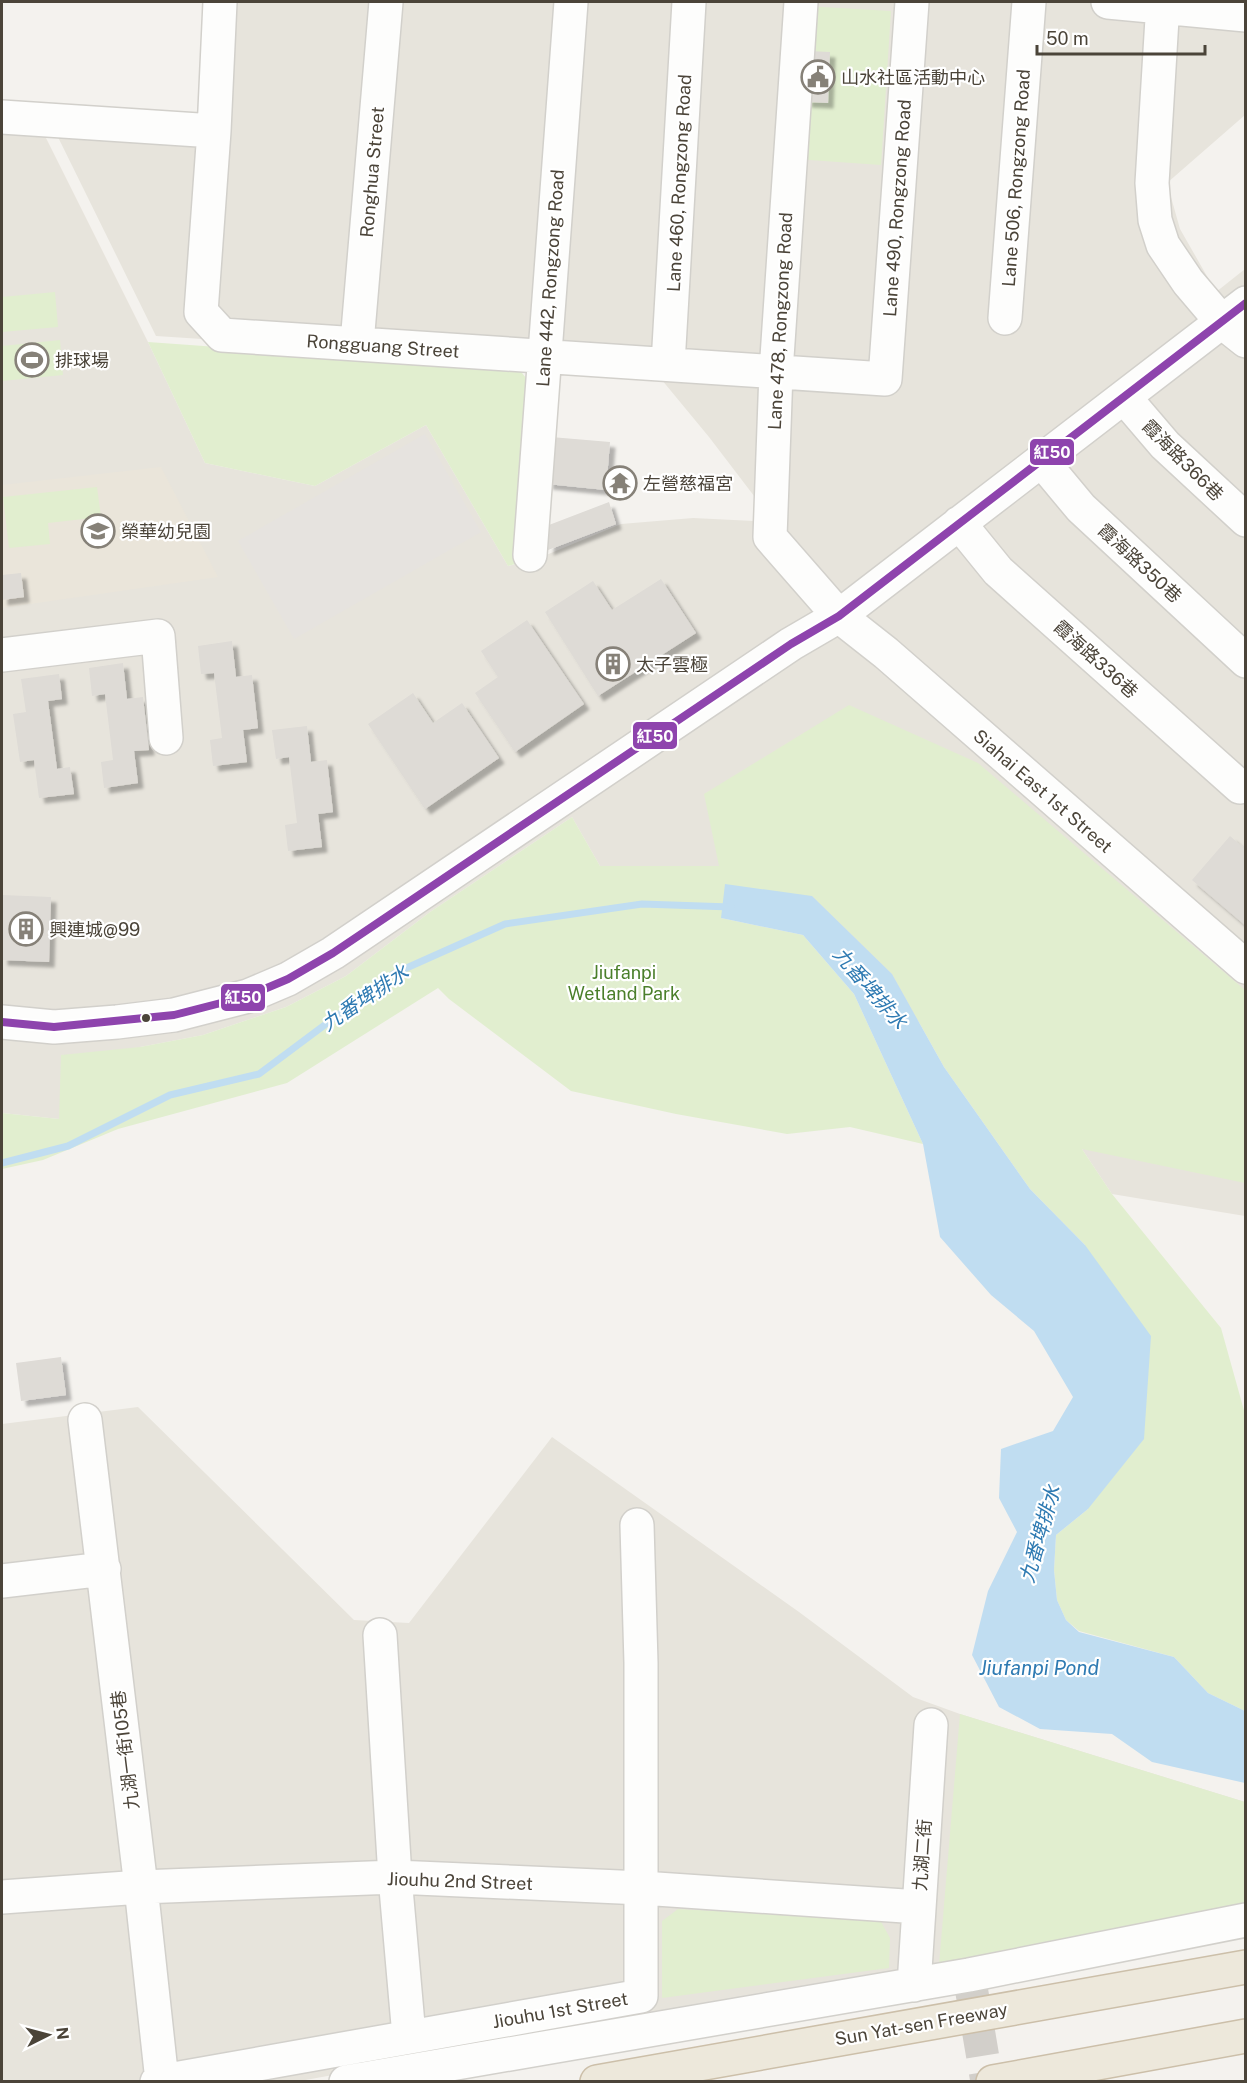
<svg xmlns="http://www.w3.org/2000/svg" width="1247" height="2083" font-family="'Public Sans','Noto Sans TC',sans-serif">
	<defs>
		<filter id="shadow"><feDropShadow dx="5.5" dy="5.5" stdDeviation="1.5" flood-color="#0004"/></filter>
	</defs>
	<rect width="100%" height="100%" fill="#f4f2ee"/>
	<!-- residential -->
	<path fill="#e7e4dc" d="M234,2H1245V115L1167,183L1180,229L1216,292L1245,269V1216L1112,1194L1082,1149L719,866H600L572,817L430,912L346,976L286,1007L203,1035L140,1047L59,1119L2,1113V131L44,134L148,342L205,463L315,486L426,425L508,566L539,558L621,524L693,518L774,522L709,437L652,368L156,336L55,131L224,142Z
		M138,1407L354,1620L409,1623L552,1437L799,1612L913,1697L960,1714L1245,1802V1909L300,2081H2V1424Z"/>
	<!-- education -->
	<path fill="#eae5da" d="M161,467L218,577L2,608V485Z"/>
	<!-- green -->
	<path fill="#e1eecf" d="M805,6L891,11L881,165L795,159Z
		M55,292L58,327L2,332V297Z
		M60,340L63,375L2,381V346Z
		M148,342L519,369L529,382L519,563L508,566L426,425L315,486L205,463Z
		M97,487L101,517L48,523L50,544L9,548L3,497Z
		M849,705L978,763L1245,990V1183L1082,1149L1112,1194L1221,1328L1245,1414V1711L1208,1693L1174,1657L1079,1631L1066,1620L1057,1600L1054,1570L1056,1535L1088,1509L1085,1245L1030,1189L944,1067L892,974L812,896L721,918L803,935L854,994L923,1144L850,1127L787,1134L676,1114L571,1091L449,999L438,988L287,1083L118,1129L43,1160L2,1169V1113L59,1119L61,1055L140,1047L203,1035L286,1007L346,976L430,912L572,817L600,866H719L704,794Z
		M960,1714L1245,1802V1909L939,1965Z
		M678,1909L880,1920L890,1938L889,1968L662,1998V1921Z"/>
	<!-- parking -->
	<path fill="#e6e3df" d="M425,434L481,532L294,639L238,541Z"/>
	<!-- water -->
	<path fill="#c0ddf1" d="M725,884L812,896L892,974L944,1067L1030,1189L1085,1245L1151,1336L1144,1439L1088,1509L1056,1535L1054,1570L1057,1600L1066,1620L1079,1632L1174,1657L1208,1693L1245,1711V1783L1152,1762L1112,1734L1040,1729L999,1707L972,1655L988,1591L1017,1532L999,1498L1001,1449L1053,1431L1073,1397L1034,1331L991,1295L940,1237L923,1144L854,994L803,935L721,918Z"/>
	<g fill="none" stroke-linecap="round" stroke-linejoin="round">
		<!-- stream -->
		<path stroke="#c0ddf1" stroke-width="7" d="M2,1163L68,1146L170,1095L259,1074L393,974L505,924L642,904L731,907"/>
	</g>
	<!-- building -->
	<path fill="#dedbd6" filter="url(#shadow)" d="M808,51L830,52L828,103L806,102Z
		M551,437L610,442L606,490L547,484Z
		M609,502L616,524L548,550L549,525Z
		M21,573L24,597L2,600V575Z
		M661,579L696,633L598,696L545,612L593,581L612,610Z
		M527,620L584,704L515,752L475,693L498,677L481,651Z
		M232,641L236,677L252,675L258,728L243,730L247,762L213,766L210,740L222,738L214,673L201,674L198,646Z
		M123,663L127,699L143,697L149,750L134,751L138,783L104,788L101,762L113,760L105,694L92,696L89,668Z
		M59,674L62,699L48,701L57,769L70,767L74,794L39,798L34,760L20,762L13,714L26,712L21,679Z
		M413,693L433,723L462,703L499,758L425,809L368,724Z
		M307,726L311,762L327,760L333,812L318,814L322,847L288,851L285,825L297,823L289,757L276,759L272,730Z
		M1230,836L1246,850V926L1192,880Z
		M2,895L51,897L49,962L2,960Z
		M61,1357L66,1395L21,1401L16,1363Z"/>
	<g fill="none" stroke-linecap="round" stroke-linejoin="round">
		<!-- minor-tunnel -->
		<path stroke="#d2cfca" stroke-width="33" stroke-dasharray="33 16" stroke-linecap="butt" d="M969,1975L987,2082"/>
		<!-- minor casing -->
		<g stroke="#d2d0cb" stroke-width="36">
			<path id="minor" d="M220,2L214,131L201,312L222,335L885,379L912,2
				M801,2L776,372L770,537L839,616L886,653L1246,967
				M1108,2L1246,15
				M1163,2L1152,183L1155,220L1163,245L1188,282L1222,322L1246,341
				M2,117L214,131
				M1005,318L1029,2
				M357,343L386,2
				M668,364L689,2
				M1124,397L1165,445L1246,520
				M1041,460L1081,508L1246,661
				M959,523L998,571L1240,787
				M530,555L571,2
				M2,655L158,636L166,738
				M2,1022L54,1027L117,1022L174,1015L248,996L288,979L333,953L791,644L839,616L1246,303
				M85,1420L141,1887L162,2081
				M2,1581L104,1569
				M380,1635L395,1877L409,2036
				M2,1897L141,1887L395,1877L642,1888L919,1907
				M914,1985L931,1725
				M157,2082L641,1996V1663L637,1525
				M346,2082L969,1975L1246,1920"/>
		</g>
		<!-- highway casing -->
		<g stroke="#ccbfa9" stroke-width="36">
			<path id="highway" d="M597,2082L1246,1967
				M993,2082L1246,2036"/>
		</g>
		<!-- minor -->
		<use href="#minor" stroke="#fdfdfc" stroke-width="33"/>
		<!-- highway -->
		<use href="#highway" stroke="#ede8db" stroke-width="33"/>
		<!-- bus-1 casing -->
		<g stroke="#fff" stroke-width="12">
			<path id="bus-1" d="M2,1022L54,1027L174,1015L248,996L288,979L333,953L791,644L839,616L1246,303"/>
		</g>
		<!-- bus-1 -->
		<use href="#bus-1" stroke="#8e44ad" stroke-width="8"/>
	</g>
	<!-- icons -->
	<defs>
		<g id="civic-ring" transform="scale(1.725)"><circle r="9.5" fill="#fff" stroke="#868178" stroke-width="1.5"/><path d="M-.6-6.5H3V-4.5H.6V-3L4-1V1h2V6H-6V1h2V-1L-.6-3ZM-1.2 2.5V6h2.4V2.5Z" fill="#868178"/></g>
		<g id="stadium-ring" transform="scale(1.725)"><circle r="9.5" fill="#fff" stroke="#868178" stroke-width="1.5"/><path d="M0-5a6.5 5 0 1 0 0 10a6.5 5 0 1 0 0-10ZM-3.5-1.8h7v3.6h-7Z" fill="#868178"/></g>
		<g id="temple-ring" transform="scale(1.725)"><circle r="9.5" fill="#fff" stroke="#868178" stroke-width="1.5"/><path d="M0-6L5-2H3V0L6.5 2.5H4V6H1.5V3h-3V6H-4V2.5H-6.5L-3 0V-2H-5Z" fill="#868178"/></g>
		<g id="school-ring" transform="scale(1.725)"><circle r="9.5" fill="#fff" stroke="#868178" stroke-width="1.5"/><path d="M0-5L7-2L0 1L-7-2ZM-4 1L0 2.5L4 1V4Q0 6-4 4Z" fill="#868178"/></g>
		<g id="building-ring" transform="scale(1.725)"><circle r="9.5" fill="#fff" stroke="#868178" stroke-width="1.5"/><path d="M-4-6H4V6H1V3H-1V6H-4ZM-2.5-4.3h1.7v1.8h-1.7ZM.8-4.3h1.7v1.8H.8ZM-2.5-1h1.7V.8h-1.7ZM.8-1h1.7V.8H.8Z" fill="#868178"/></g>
	</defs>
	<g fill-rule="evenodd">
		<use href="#civic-ring" x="818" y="77"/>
		<use href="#stadium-ring" x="32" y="360"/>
		<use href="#temple-ring" x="620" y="483"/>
		<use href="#school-ring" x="98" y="531"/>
		<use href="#building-ring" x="613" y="664"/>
		<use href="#building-ring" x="26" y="929"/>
	</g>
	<!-- markers -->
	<circle fill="#4b4439" stroke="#fff" stroke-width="2" cx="146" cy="1018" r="5"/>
	<g text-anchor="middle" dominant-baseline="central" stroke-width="4.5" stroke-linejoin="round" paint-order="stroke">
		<!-- poi labels -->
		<g font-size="18" fill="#4b4439" stroke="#fff" text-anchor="start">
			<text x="841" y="77">山水社區活動中心</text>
			<text x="55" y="360">排球場</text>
			<text x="643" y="483">左營慈福宮</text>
			<text x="121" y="531">榮華幼兒園</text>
			<text x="636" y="664">太子雲極</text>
			<text x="49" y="929">興連城@99</text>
		</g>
		<!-- street labels -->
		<g font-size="18" fill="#4b4439" stroke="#fff">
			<text transform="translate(372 172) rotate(-85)">Ronghua Street</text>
			<text transform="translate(1016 178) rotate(-86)">Lane 506, Rongzong Road</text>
			<text transform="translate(679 183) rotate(-87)">Lane 460, Rongzong Road</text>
			<text transform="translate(897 208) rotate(-86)">Lane 490, Rongzong Road</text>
			<text transform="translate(550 278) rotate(-86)">Lane 442, Rongzong Road</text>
			<text transform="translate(780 321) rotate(-87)">Lane 478, Rongzong Road</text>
			<text transform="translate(383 346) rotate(4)">Rongguang Street</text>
			<text transform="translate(1183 460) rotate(45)">霞海路366巷</text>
			<text transform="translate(1140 563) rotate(43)">霞海路350巷</text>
			<text transform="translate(1096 659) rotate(42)">霞海路336巷</text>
			<text transform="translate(1043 791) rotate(41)">Siahai East 1st Street</text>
			<text transform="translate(125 1750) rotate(-97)">九湖一街105巷</text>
			<text transform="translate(922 1855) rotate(-86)">九湖二街</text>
			<text transform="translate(460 1881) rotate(2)">Jiouhu 2nd Street</text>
			<text transform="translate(560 2010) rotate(-10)">Jiouhu 1st Street</text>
			<text transform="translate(921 2024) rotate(-10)">Sun Yat-sen Freeway</text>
		</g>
		<!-- park labels -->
		<g font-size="18" fill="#4a7f2a" stroke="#fff">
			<text x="624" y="972">Jiufanpi<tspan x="624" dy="21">Wetland Park</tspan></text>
		</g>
		<!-- water labels -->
		<g font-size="20" font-style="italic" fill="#2e7ab2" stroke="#fff">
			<text transform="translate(870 988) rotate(49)">九番埤排水</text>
			<text transform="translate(365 998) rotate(-34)">九番埤排水</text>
			<text transform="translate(1040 1534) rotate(-74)">九番埤排水</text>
			<text x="1039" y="1668">Jiufanpi Pond</text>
		</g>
	</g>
	<g stroke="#fff" stroke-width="2">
		<rect x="1029" y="438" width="46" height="28" rx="6" fill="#8e44ad"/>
		<rect x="632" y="721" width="46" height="29" rx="6" fill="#8e44ad"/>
		<rect x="220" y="983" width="46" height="29" rx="6" fill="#8e44ad"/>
	</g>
	<g font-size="16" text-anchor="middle" font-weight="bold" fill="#fff">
		<text x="1052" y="458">紅50</text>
		<text x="655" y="742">紅50</text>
		<text x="243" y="1003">紅50</text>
	</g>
	<!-- border -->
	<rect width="1247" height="2083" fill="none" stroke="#4b4439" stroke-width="6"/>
	<!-- north arrow -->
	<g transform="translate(48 2035) rotate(84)" stroke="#ffffff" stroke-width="4.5" paint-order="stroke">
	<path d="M0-4.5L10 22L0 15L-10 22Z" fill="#4b4439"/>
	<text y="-9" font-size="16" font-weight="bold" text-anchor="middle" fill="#4b4439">N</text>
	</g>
	<!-- scale -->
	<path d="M1037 45v9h168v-9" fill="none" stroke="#4b4439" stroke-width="3"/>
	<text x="1046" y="45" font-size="18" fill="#4b4439" stroke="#ffffff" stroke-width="4.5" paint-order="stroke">50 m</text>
</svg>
